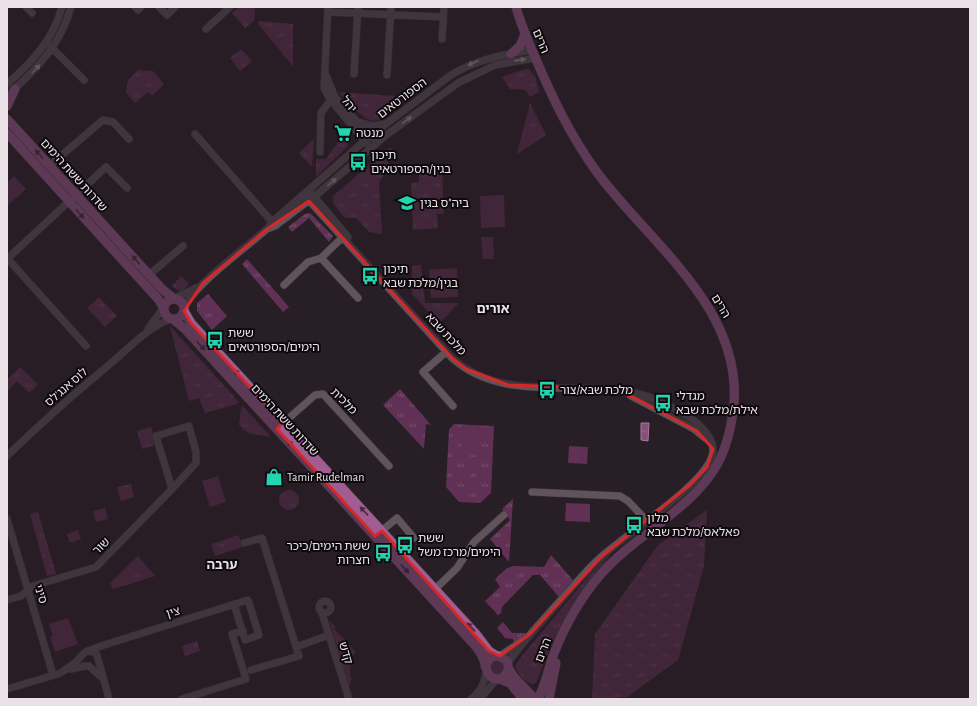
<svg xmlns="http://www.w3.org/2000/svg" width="977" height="706" font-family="'Alegreya Sans','Noto Sans Hebrew',sans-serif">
	<defs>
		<pattern id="grass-tufts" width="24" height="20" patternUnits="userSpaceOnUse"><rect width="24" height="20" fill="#603155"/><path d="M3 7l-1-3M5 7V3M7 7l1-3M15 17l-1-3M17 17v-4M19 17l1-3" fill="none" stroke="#774f6d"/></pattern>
		<pattern id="water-ripples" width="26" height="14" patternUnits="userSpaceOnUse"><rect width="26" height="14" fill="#874f79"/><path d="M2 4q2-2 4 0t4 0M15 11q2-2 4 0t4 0" fill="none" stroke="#98688c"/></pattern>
	</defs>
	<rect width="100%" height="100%" fill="#281e25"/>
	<!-- grass -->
	<path fill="url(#grass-tufts)" d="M239,7H255L254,21L245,28L232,13Z
		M258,21L293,24V66L258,24Z
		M241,49L252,61L240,71L230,58Z
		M525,69H529L536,78L539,92L530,97L525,90L510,89L502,77Z
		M138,70L153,71L164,84L152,96L148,92L135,103L126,93L128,80Z
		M338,92L410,97C369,130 375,129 338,92Z
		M530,103L546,135L517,154Z
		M344,127L349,136L348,146L316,177V159H326L343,135Z
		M314,139L312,167L299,153Z
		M390,147L393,151L388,155V168L379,183L382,234L369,232L356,218H345C340,211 331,205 333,196Z
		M442,169L444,214H437L438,228L413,230L411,183L419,182V170Z
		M310,213L333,236L329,242L309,218L292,232L288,227L305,214Z
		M247,259L289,307L283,312L242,264Z
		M421,265L425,303H459L439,323L412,294V266Z
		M181,276L189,284L183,290L179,291L172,286Z
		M208,294L227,316L212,330L197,311V303Z
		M99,297L117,316L105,327L87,308Z
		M170,326L239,402L237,404L205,413L199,398L189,401Z
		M20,367L38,384L29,393L17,381L7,391V380Z
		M400,389L431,425L426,424L424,449L383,405Z
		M243,406L271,437L248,433L239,425L241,408Z
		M454,424L494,426L491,493L480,503L459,502L446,487L449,429Z
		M151,427L156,445L142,449L137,431Z
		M131,484L134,497L121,501L117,487Z
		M279 500a10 10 0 1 1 20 0a10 10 0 1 1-20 0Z
		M513,499L509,562L490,539L510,520L502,509Z
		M105,508L108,519L96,522L93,511Z
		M707,510L704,566L678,660L627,697L592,699L595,634L658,545Z
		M38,512L56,574L47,576L30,514Z
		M78,530L81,539L70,543L67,534Z
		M239,535L242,547L215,556L211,544Z
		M613,552C580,592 554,633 537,681L534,684C526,684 518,674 515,667L517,662L594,569Z
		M551,555L573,580L559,597L540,575H533L502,607L501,613L498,615L485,601L500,587L495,579L507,568L514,566L544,567Z
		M138,556L155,576L113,589L110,583Z
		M329,620L336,627L334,629L356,652L351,656L350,676L352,679L349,687Z
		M503,622L512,633H527L523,638L514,643L513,639L505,638L497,628Z
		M197,641L200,651L185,656L182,646Z
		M499,657L507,669L495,677L487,665Z"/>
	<!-- pitch -->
	<path fill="#603155" d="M14,176L26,189L7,206V183Z
		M504,195L505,227L481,228L480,196Z
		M481,237H493L494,259H483Z
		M457,268L458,297L431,298L429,270Z
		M462,425L479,426L477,455L461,454Z
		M569,446L588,447L587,464L568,463Z
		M218,476L226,502L210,507L202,481Z
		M566,503L590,504V522L565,521Z
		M68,618L78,644L55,652L50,637L53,636L49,624Z"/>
	<!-- water -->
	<path fill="url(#water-ripples)" stroke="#a47b9a" d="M641,423H649L648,441L641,440Z"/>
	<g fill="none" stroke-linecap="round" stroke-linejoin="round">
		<!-- minor casing -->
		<g stroke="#41383e" stroke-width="8">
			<path id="minor" d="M26,7L32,13
				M135,7L138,10L141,7
				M159,7L167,15L175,7
				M328,7L324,88L330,99L367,144
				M328,12L443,17
				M206,29L230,7
				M442,39L444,7
				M50,46L84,80
				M354,74L358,7
				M326,75L335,97L372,138
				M387,75L391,7
				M7,84C32,62 53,40 62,7
				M12,91C39,67 61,43 71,7
				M359,122L373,126L384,124
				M195,134L274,224
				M320,152L321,113L333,97
				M49,166L103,120L113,122L129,139
				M312,194L348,237
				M304,195L452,358C502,403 574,380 635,393C655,397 674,408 692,419C703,427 717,442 712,456C704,485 626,534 601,557C586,570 574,586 560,601C542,621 523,641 508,663
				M267,229L272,222L370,136L451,75C477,59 502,55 532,50
				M7,258L86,346
				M321,258L358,298
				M7,259L106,167L127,188
				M149,275L183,246
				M284,285L308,262L321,258L346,234
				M175,298L196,288
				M184,309C191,287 248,246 267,229L275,226L320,192L385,136L458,83L495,65L535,58
				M148,329L163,308
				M446,352L423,372L453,406
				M631,396L694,429L705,438
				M189,426L196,452V463L172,489L156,436Z
				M280,426L315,395L323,394L389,466
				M7,456C40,424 75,393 110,364C129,348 148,327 171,319
				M532,492L620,496L628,501L647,521
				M7,519L53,675
				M379,533L397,518L414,538
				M244,543L262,538L299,656L251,670
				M432,592L457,568L474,542L504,515
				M7,600L21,596L33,586L96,567L172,489
				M319 607a6 6 0 1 1 12 0a6 6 0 1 1-12 0Z
				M322,613L349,699
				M296,647L329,635
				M88,651L94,652L97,655L109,699
				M500,656L522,641
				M89,666L101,677
				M71,669L86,666
				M62,672L76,662L85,652L104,645L248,600L259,635L245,640L234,604
				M7,689L58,674
				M182,699L246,679L232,634L243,631
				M471,699C481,691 484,684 486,672
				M480,699L497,679"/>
		</g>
		<!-- major casing -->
		<g stroke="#41383e" stroke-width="10">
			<path id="major" d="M516,7C521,25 528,41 535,57C552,97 570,135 596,171C648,242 741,306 734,403C732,424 728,444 718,463C694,508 635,535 601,574C581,597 564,627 553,656C548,670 545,686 538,699
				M511,54L520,46L525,34
				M7,106L15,89
				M7,119L162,289L173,298
				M7,133L159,300L163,307
				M164 309a10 10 0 1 1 20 0a10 10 0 1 1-20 0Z
				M184,311L191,323L476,634L489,651L497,656
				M173,319L185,329L470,640C475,645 480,651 483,658C488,668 485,679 499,679C507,676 510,669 507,661L499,656L491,657L485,666
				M508,668L514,677L535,699
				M499,679L510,683L523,699
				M549,699L556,663"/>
		</g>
		<!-- minor -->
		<use href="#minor" stroke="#60535c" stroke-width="7"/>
		<!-- major -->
		<use href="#major" stroke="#a15c92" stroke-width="9"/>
	</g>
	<!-- one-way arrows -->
	<defs><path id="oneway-solid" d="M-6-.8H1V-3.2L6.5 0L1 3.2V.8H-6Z"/></defs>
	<g fill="#a49aa1">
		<use href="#oneway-solid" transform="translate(520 60) rotate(-8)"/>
		<use href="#oneway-solid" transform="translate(473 63) rotate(156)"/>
		<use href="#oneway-solid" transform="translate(36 69) rotate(-46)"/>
		<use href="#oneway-solid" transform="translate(407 120) rotate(-36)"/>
		<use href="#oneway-solid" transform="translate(332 182) rotate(-41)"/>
	</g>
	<g fill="#492a42">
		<use href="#oneway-solid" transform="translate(39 154) rotate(-132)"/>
		<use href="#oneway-solid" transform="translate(80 214) rotate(48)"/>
		<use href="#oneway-solid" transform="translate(136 260) rotate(-132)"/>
		<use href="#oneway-solid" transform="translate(201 346) rotate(47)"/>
		<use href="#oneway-solid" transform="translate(238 374) rotate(-133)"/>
		<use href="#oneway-solid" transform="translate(289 442) rotate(47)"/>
		<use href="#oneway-solid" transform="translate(364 511) rotate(-133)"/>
		<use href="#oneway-solid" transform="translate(405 569) rotate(47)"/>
		<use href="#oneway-solid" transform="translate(471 627) rotate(-133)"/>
	</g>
	<!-- marked area -->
	<path d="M0 0H977V706H0ZM309,201L452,358L466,369L508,385L598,388L631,396L697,431L713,449L707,467L690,485L601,557L530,634L500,656L489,651L382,531L375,536L277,429L283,423L191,323L184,311L203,283L267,229Z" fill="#281e25" fill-opacity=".55" fill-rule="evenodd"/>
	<path fill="none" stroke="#d62828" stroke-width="3" stroke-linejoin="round" d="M309,201L452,358L466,369L508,385L598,388L631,396L697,431L713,449L707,467L690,485L601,557L530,634L500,656L489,651L382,531L375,536L277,429L283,423L191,323L184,311L203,283L267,229Z"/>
	<!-- icons -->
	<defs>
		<g id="supermarket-bare" transform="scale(1.38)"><path d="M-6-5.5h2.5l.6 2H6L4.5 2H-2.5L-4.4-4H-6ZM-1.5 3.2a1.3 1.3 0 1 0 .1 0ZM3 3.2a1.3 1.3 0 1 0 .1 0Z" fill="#23d5af" stroke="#0e090d" stroke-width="2.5" paint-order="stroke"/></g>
		<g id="bus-bare" transform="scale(1.38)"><path d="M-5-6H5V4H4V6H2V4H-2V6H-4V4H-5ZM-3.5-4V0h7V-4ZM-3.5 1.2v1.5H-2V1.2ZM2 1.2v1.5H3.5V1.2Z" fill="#23d5af" stroke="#0e090d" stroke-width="2.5" paint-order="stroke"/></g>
		<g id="school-bare" transform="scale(1.38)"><path d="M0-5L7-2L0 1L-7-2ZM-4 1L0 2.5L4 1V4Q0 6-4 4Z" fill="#23d5af" stroke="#0e090d" stroke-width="2.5" paint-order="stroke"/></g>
		<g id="shop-bare" transform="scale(1.38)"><path d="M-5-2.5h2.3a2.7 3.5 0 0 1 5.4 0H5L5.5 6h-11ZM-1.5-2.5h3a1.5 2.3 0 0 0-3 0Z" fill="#23d5af" stroke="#0e090d" stroke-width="2.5" paint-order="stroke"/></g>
	</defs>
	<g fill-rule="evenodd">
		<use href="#supermarket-bare" x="343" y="133"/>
		<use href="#bus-bare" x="358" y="162"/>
		<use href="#school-bare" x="407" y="203"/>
		<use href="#bus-bare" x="370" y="276"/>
		<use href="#bus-bare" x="215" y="340"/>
		<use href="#bus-bare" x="547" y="390"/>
		<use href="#bus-bare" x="663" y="403"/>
		<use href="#shop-bare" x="274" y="477"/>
		<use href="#bus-bare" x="634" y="525"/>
		<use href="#bus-bare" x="405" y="545"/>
		<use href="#bus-bare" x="383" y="553"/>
	</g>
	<g text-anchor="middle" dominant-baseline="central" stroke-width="4" stroke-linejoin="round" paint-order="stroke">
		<!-- street labels -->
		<g font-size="12" fill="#e9e1e6" stroke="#0e090d">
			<text transform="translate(541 41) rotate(67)">הרים</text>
			<text transform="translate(402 98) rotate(-37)">הספורטאים</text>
			<text transform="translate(349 104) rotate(51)">יהל</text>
			<text transform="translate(74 175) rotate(48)">שדרות ששת הימים</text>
			<text transform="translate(721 306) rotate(59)">הרים</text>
			<text transform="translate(446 334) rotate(47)">מלכת שבא</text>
			<text transform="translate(66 387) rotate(-41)">לוס אנג'לס</text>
			<text transform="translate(344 401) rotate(45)">מלכית</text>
			<text transform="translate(285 420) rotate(47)">שדרות ששת הימים</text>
			<text transform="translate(101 546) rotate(-45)">שור</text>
			<text transform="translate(41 594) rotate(73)">סיני</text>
			<text transform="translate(173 612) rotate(-17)">צין</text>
			<text transform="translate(543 650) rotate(-68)">הרים</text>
			<text transform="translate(346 653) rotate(73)">קדש</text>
		</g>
		<!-- poi labels -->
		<g font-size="12" fill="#e9e1e6" stroke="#0e090d" text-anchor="start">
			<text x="356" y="133">מנטה</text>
			<text x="371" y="155">תיכון<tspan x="371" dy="14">בגין/הספורטאים</tspan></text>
			<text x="420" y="203">ביה"ס בגין</text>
			<text x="383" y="269">תיכון<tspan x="383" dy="14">בגין/מלכת שבא</tspan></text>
			<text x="228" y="333">ששת<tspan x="228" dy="14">הימים/הספורטאים</tspan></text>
			<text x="560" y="390">מלכת שבא/צור</text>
			<text x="676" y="396">מגדלי<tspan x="676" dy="14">אילת/מלכת שבא</tspan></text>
			<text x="287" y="477">Tamir Rudelman</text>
			<text x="647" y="518">מלון<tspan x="647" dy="14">פאלאס/מלכת שבא</tspan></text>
			<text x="418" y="538">ששת<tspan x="418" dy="14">הימים/מרכז משל</tspan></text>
			<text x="370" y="546" text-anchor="end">ששת הימים/כיכר<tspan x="370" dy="14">חצרות</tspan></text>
		</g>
		<!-- neighbourhood labels -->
		<g font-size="13" font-weight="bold" fill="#e9e1e6" stroke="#0e090d">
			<text x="493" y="309">אורים</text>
			<text x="222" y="565">ערבה</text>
		</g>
	</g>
	<!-- border -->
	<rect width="977" height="706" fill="none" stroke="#e9e1e6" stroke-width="16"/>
</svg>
